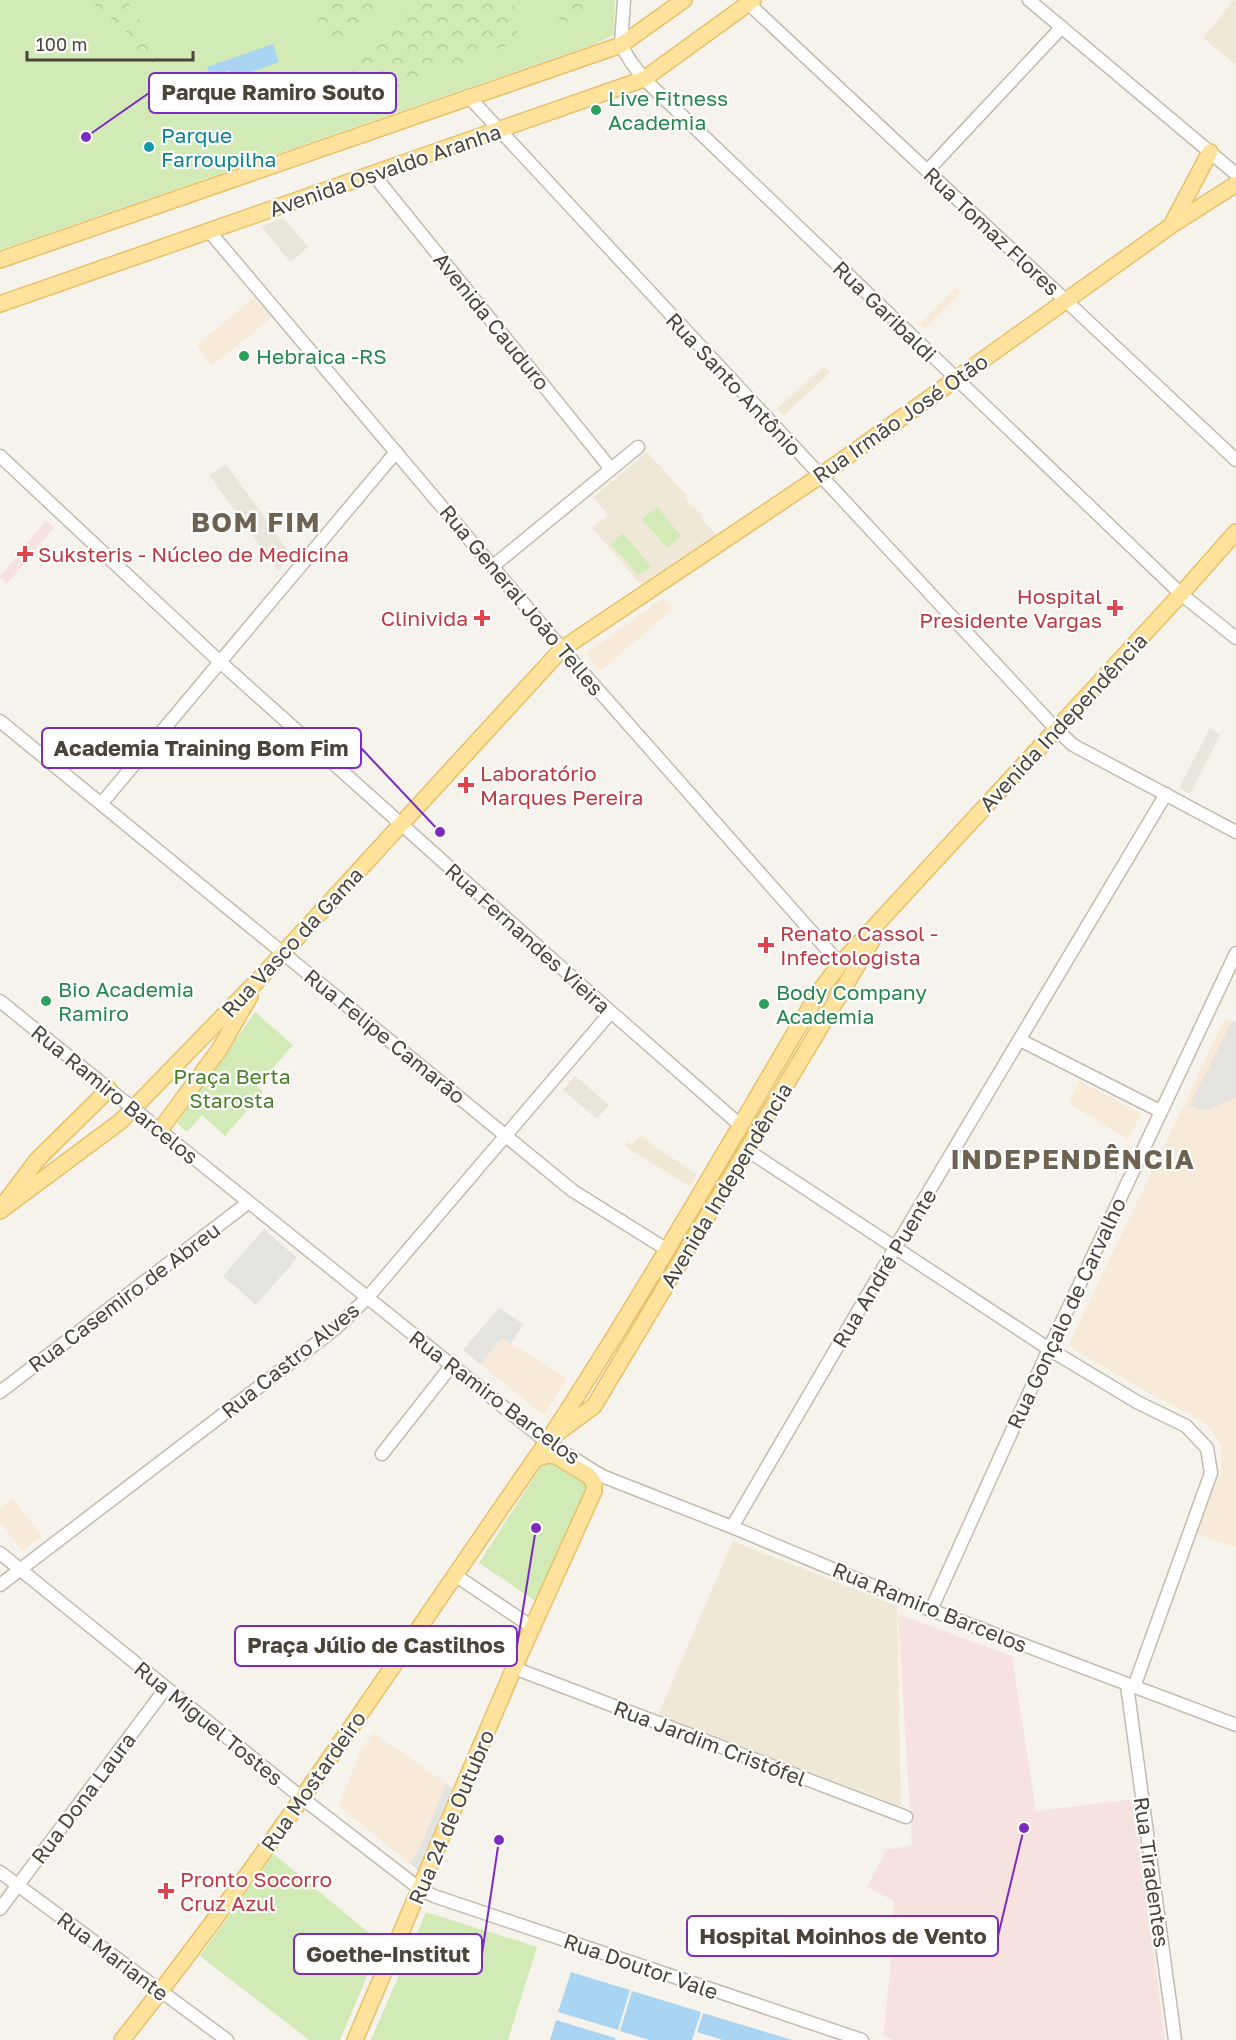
<svg xmlns="http://www.w3.org/2000/svg" width="1236" height="2040" font-family="'Golos Text',sans-serif">
	<defs>
		<pattern id="forest-crowns" width="20" height="18" patternUnits="userSpaceOnUse" patternTransform="scale(1.5)"><rect width="20" height="18" fill="#d2eab5"/><path d="M2 6a3 3 0 1 1 6 0M12 15a3 3 0 1 1 6 0" fill="none" stroke="#b6ca9c"/></pattern>
	</defs>
	<rect width="100%" height="100%" fill="#f6f3ec"/>
	<!-- residential -->
	<path fill="#eae5da" d="M283,218L308,247L290,262L261,226Z
		M226,464L291,555L278,571L209,475Z
		M1210,728L1220,735L1190,794L1179,788Z
		M575,1076L609,1105L597,1119L563,1090Z"/>
	<!-- commercial -->
	<path fill="#f7ead8" d="M956,287L961,292L925,329L920,324Z
		M254,297L271,318L212,366L197,345Z
		M664,598L673,609L600,671L586,653Z
		M1225,1019L1236,1022V1548L1196,1534L1221,1470L1222,1447L1206,1423L1156,1397L1068,1346Z
		M1079,1081L1141,1114L1128,1140L1069,1103Z
		M502,1338L567,1378L544,1415L480,1364Z
		M13,1499L42,1536L22,1551L0,1522V1509Z
		M373,1733L446,1783L419,1850L409,1863L339,1806L361,1750Z"/>
	<!-- education -->
	<path fill="#efe8d6" d="M1234,0H1236V65L1203,38Z
		M824,366L830,373L783,416L777,409Z
		M647,452L687,496L685,499L697,510L703,517L702,519L717,536L642,586L592,528L608,515L593,497Z
		M642,1135L655,1147L697,1174L690,1187L625,1146L628,1142L632,1145Z
		M733,1541L897,1606L901,1806L658,1715Z"/>
	<!-- medical -->
	<path fill="#f6e3e0" d="M46,520L54,527L7,584L0,578V576Z
		M898,1614L1012,1656L1036,1811L1134,1799L1165,2040H894L883,2036L890,1974L894,1901L867,1887L886,1850L912,1845Z"/>
	<!-- green -->
	<path fill="#d2eab5" d="M0,0H615L614,35L595,44L0,250Z
		M657,507L681,536L667,548L642,519Z
		M623,533L651,567L638,575L611,544Z
		M255,1012L293,1045L257,1086L263,1092L225,1136L202,1115L187,1132L177,1123Z
		M553,1461L585,1480L588,1493L537,1602L479,1563L542,1465Z
		M274,1854L381,1943L340,2040H309L200,1956Z
		M426,1912L537,1947L508,2040H371Z"/>
	<!-- forest -->
	<path fill="url(#forest-crowns)" d="M89,0H126L163,54L154,65L138,60L125,30Z
		M315,0H381L338,45L328,48L320,36Z
		M410,0H520L514,4L518,33L511,44L354,103L345,99L337,80L339,68Z
		M556,0H593L591,10L571,23L558,19Z"/>
	<!-- parking -->
	<path fill="#e5e3e0" d="M1232,1021L1236,1022V1098L1204,1111L1189,1106Z
		M264,1229L297,1258L256,1305L223,1276Z
		M499,1308L523,1324L511,1344L502,1338L480,1364L463,1350Z
		M446,1783L453,1789L419,1871L409,1863L419,1850Z"/>
	<!-- water -->
	<path fill="#a9d4f2" d="M273,44L279,62L232,79L229,70L220,73L224,88L215,91L207,67Z
		M571,1972L630,1990L618,2030L558,2012Z
		M632,1991L701,2012L692,2040H649L620,2031Z
		M703,2013L792,2040H723L697,2032Z
		M556,2020L615,2038V2040H550Z"/>
	<g fill="none" stroke-linecap="round" stroke-linejoin="round">
		<!-- minor casing -->
		<g stroke="#c2bbae" stroke-width="15">
			<path id="minor" d="M624,0L621,45L631,62L644,79L1181,594L1236,638
				M1029,0L1236,174
				M748,3L1236,460
				M468,96L1056,729L1073,745L1236,832
				M928,170L1062,27
				M373,174L611,469
				M209,231L562,649L840,964
				M0,456L219,661L611,1012L740,1125
				M493,566L638,447
				M0,721L573,1191L666,1249
				M101,804L396,452
				M0,1001L115,1094
				M1020,1040L1160,1111
				M153,1125L547,1442L602,1476L732,1527L931,1610L1236,1725
				M747,1150L1049,1349L1137,1402L1186,1426L1207,1448L1211,1473L1134,1687
				M0,1392L249,1202
				M382,1454L452,1365
				M732,1527L895,1248L1166,794
				M0,1553L302,1798L420,1889L434,1896L862,2040
				M455,1575L532,1627
				M0,1585L336,1328L368,1297L611,1012
				M931,1610L1049,1349L1236,953
				M514,1668L906,1817
				M1127,1685L1175,2040
				M0,1872L227,2040
				M0,1909L166,1688"/>
		</g>
		<!-- major casing -->
		<g stroke="#e6c16a" stroke-width="18">
			<path id="major" d="M1173,222L1210,152
				M0,260L621,45L684,0
				M0,304L644,79L753,0
				M160,1130L219,1050L250,996
				M7,1200L37,1160L109,1089
				M0,1211L121,1121L262,976L562,649L820,476L1172,225L1236,184
				M556,1434L594,1406L873,939
				M122,2040C275,1849 407,1642 547,1442C643,1296 730,1142 819,992L840,964L1181,594L1236,532
				M355,2040L514,1668L594,1491V1483L589,1476L556,1456L548,1455L535,1459"/>
		</g>
		<!-- minor -->
		<use href="#minor" stroke="#fff" stroke-width="12"/>
		<!-- major -->
		<use href="#major" stroke="#ffe39c" stroke-width="15"/>
		<!-- minor-bridge casing -->
		<g stroke="#c2bbae" stroke-width="15" stroke-linecap="butt">
			<path id="minor-bridge" d="M115,1094L150,1122"/>
		</g>
		<!-- minor-bridge -->
		<use href="#minor-bridge" stroke="#fff" stroke-width="12"/>
	</g>
	<!-- markers -->
	<g fill="#2e9e5b" stroke="#fff" stroke-width="2">
		<circle cx="596" cy="110" r="6"/>
		<circle cx="244" cy="356" r="6"/>
		<circle cx="46" cy="1001" r="6"/>
		<circle cx="764" cy="1004" r="6"/>
	</g>
	<circle fill="#0f9aa8" stroke="#fff" stroke-width="2" cx="149" cy="147" r="6"/>
	<g fill="#e0444e" stroke="#fff" stroke-width="2">
		<path d="M22 545h6v6h6v6h-6v6h-6v-6h-6v-6h6z"/>
		<path d="M1112 599h6v6h6v6h-6v6h-6v-6h-6v-6h6z"/>
		<path d="M479 609h6v6h6v6h-6v6h-6v-6h-6v-6h6z"/>
		<path d="M463 776h6v6h6v6h-6v6h-6v-6h-6v-6h6z"/>
		<path d="M763 936h6v6h6v6h-6v6h-6v-6h-6v-6h6z"/>
		<path d="M163 1882h6v6h6v6h-6v6h-6v-6h-6v-6h6z"/>
	</g>
	<g text-anchor="middle" dominant-baseline="central" stroke-width="4.5" stroke-linejoin="round" paint-order="stroke">
		<!-- leisure labels -->
		<g font-size="21" fill="#27864d" stroke="#fff" text-anchor="start">
			<text x="608" y="98">Live Fitness<tspan x="608" dy="24">Academia</tspan></text>
			<text x="256" y="356">Hebraica -RS</text>
			<text x="58" y="989">Bio Academia<tspan x="58" dy="24">Ramiro</tspan></text>
			<text x="776" y="992">Body Company<tspan x="776" dy="24">Academia</tspan></text>
		</g>
		<!-- culture labels -->
		<g font-size="21" fill="#0d838f" stroke="#fff" text-anchor="start">
			<text x="161" y="135">Parque<tspan x="161" dy="24">Farroupilha</tspan></text>
		</g>
		<!-- street labels -->
		<g font-size="21" fill="#4b4439" stroke="#fff">
			<text transform="translate(385 170) rotate(-19)">Avenida Osvaldo Aranha</text>
			<text transform="translate(992 231) rotate(43)">Rua Tomaz Flores</text>
			<text transform="translate(885 311) rotate(44)">Rua Garibaldi</text>
			<text transform="translate(492 321) rotate(51)">Avenida Cauduro</text>
			<text transform="translate(734 384) rotate(47)">Rua Santo Antônio</text>
			<text transform="translate(900 418) rotate(-35)">Rua Irmão José Otão</text>
			<text transform="translate(522 600) rotate(50)">Rua General João Telles</text>
			<text transform="translate(1063 722) rotate(-47)">Avenida Independência</text>
			<text transform="translate(528 938) rotate(42)">Rua Fernandes Vieira</text>
			<text transform="translate(292 942) rotate(-47)">Rua Vasco da Gama</text>
			<text transform="translate(385 1036) rotate(39)">Rua Felipe Camarão</text>
			<text transform="translate(115 1094) rotate(39)">Rua Ramiro Barcelos</text>
			<text transform="translate(726 1185) rotate(-59)">Avenida Independência</text>
			<text transform="translate(884 1268) rotate(-59)">Rua André Puente</text>
			<text transform="translate(124 1297) rotate(-37)">Rua Casemiro de Abreu</text>
			<text transform="translate(1066 1313) rotate(-65)">Rua Gonçalo de Carvalho</text>
			<text transform="translate(290 1360) rotate(-39)">Rua Castro Alves</text>
			<text transform="translate(495 1397) rotate(37)">Rua Ramiro Barcelos</text>
			<text transform="translate(930 1607) rotate(22)">Rua Ramiro Barcelos</text>
			<text transform="translate(209 1723) rotate(39)">Rua Miguel Tostes</text>
			<text transform="translate(710 1743) rotate(21)">Rua Jardim Cristófel</text>
			<text transform="translate(313 1781) rotate(-55)">Rua Mostardeiro</text>
			<text transform="translate(83 1798) rotate(-53)">Rua Dona Laura</text>
			<text transform="translate(451 1817) rotate(-67)">Rua 24 de Outubro</text>
			<text transform="translate(1152 1872) rotate(82)">Rua Tiradentes</text>
			<text transform="translate(113 1956) rotate(37)">Rua Mariante</text>
			<text transform="translate(641 1966) rotate(19)">Rua Doutor Vale</text>
		</g>
		<!-- health labels -->
		<g font-size="21" fill="#be3a42" stroke="#fff" text-anchor="start">
			<text x="38" y="554">Suksteris - Núcleo de Medicina</text>
			<text x="1102" y="596" text-anchor="end">Hospital<tspan x="1102" dy="24">Presidente Vargas</tspan></text>
			<text x="468" y="618" text-anchor="end">Clinivida</text>
			<text x="480" y="773">Laboratório<tspan x="480" dy="24">Marques Pereira</tspan></text>
			<text x="780" y="933">Renato Cassol -<tspan x="780" dy="24">Infectologista</tspan></text>
			<text x="180" y="1879">Pronto Socorro<tspan x="180" dy="24">Cruz Azul</tspan></text>
		</g>
		<!-- park labels -->
		<g font-size="21" fill="#4a7f2a" stroke="#fff">
			<text x="232" y="1076">Praça Berta<tspan x="232" dy="24">Starosta</tspan></text>
		</g>
		<!-- district labels -->
		<g font-size="27" font-weight="bold" letter-spacing="1.5" fill="#6e6250" stroke="#fff">
			<text x="256" y="522">BOM FIM</text>
			<text x="1073" y="1159">INDEPENDÊNCIA</text>
		</g>
	</g>
	<!-- callouts -->
	<path fill="none" stroke="#7b2cbf" stroke-width="2" d="M86 137L149 93M440 832L361 748M536 1528L517 1646M1024 1828L998 1936M499 1840L482 1954"/>
	<g fill="#7b2cbf" stroke="#fff" stroke-width="2">
		<circle cx="86" cy="137" r="6"/>
		<circle cx="440" cy="832" r="6"/>
		<circle cx="536" cy="1528" r="6"/>
		<circle cx="1024" cy="1828" r="6"/>
		<circle cx="499" cy="1840" r="6"/>
	</g>
	<g fill="#fff" stroke="#7b2cbf" stroke-width="2">
		<rect x="149" y="73" width="247" height="40" rx="6"/>
		<rect x="42" y="728" width="319" height="40" rx="6"/>
		<rect x="235" y="1626" width="282" height="40" rx="6"/>
		<rect x="687" y="1916" width="311" height="40" rx="6"/>
		<rect x="294" y="1934" width="188" height="40" rx="6"/>
	</g>
	<g font-size="22" text-anchor="middle" font-weight="bold" fill="#4b4439">
		<text x="273" y="100">Parque Ramiro Souto</text>
		<text x="201" y="756">Academia Training Bom Fim</text>
		<text x="376" y="1653">Praça Júlio de Castilhos</text>
		<text x="843" y="1944">Hospital Moinhos de Vento</text>
		<text x="388" y="1962">Goethe-Institut</text>
	</g>
	<!-- scale -->
	<path d="M27 51v9h166v-9" fill="none" stroke="#4b4439" stroke-width="3"/>
	<text x="36" y="51" font-size="18" fill="#4b4439" stroke="#ffffff" stroke-width="4.5" paint-order="stroke">100 m</text>
</svg>
